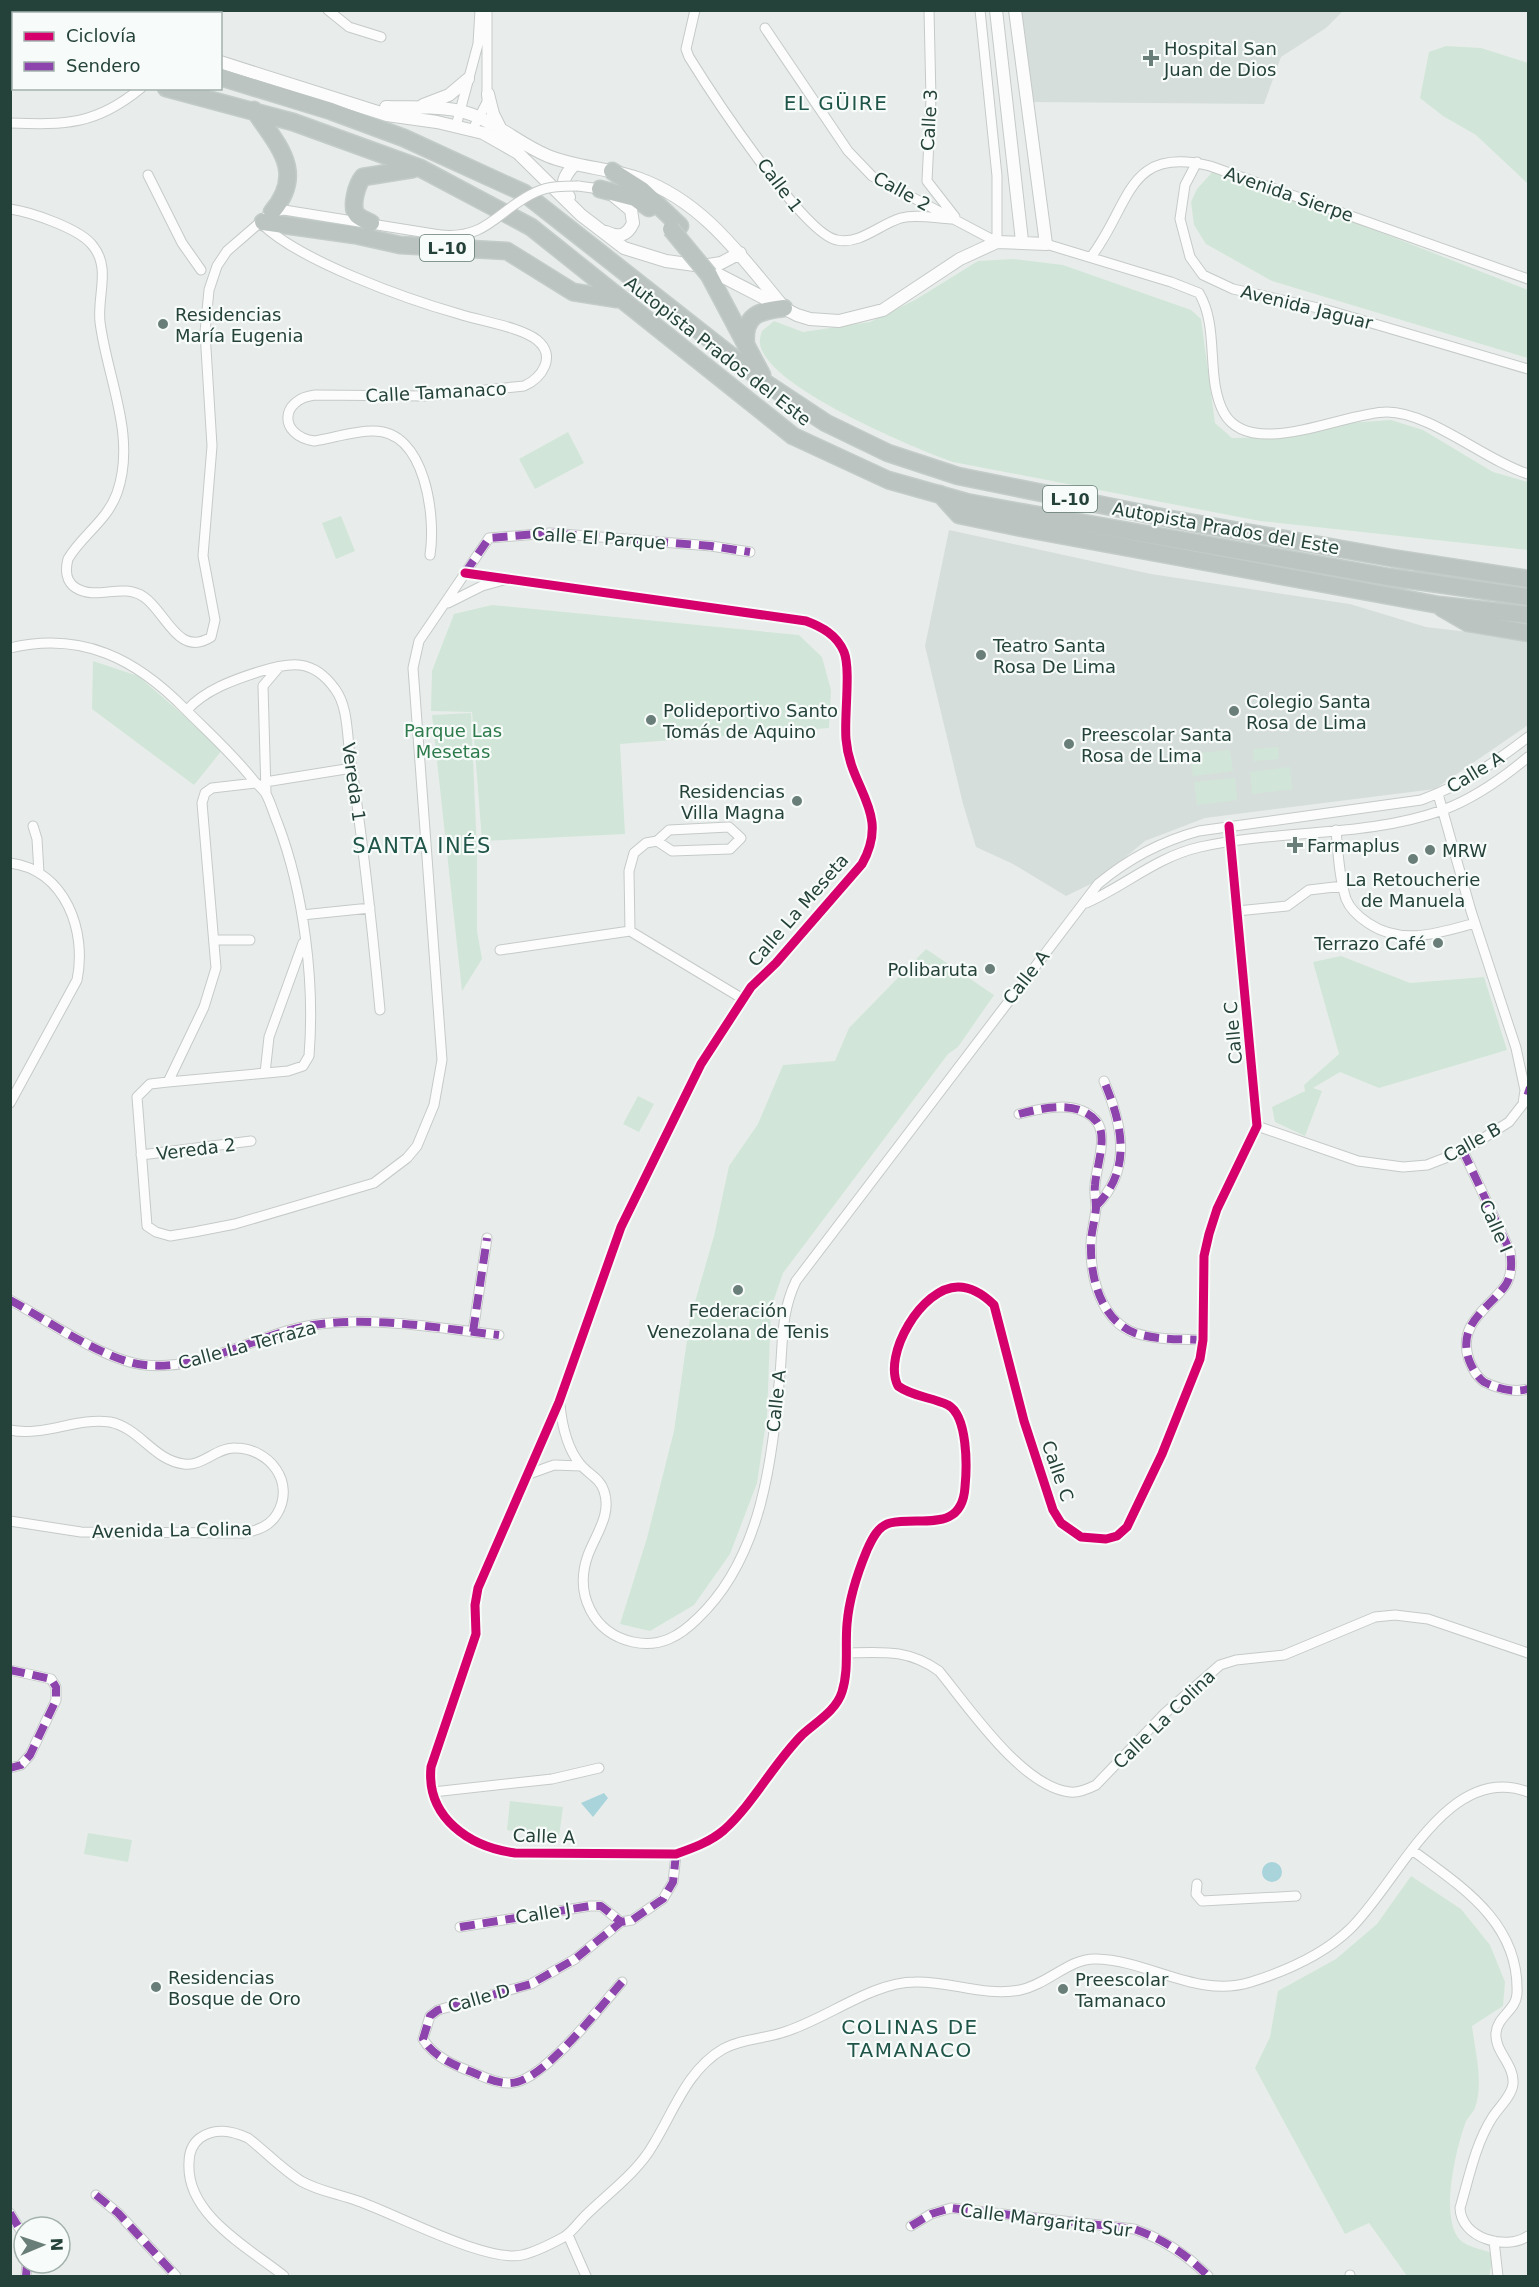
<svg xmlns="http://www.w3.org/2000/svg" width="1539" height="2287" font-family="'DejaVu Sans',sans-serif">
	<rect width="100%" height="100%" fill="#e8edeb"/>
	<!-- built -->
	<path fill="#d6dedb" d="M1016,11H1343L1326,28L1281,57L1264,104L1027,102Z
		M949,530L1151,574L1350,604L1426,627L1528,639V725L1435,789L1205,818L1145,841L1097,881L1066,896L1013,864L976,847L963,804L925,646Z"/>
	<!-- green -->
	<path fill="#d1e6d8" d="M1446,46L1481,48L1528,63V184L1476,135L1443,116L1420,98L1429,52Z
		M1216,168L1528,290V358L1272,281L1206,244L1194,225L1191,202L1197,189Z
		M1013,259L1063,265L1191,310L1201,319L1215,423L1232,438L1274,437L1334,424L1391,420L1423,430L1493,472L1528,482V550L1260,521L953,462C914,448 767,387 760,344C759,341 761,334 762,331L774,321L803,332L870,322L915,300L978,261Z
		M568,432L584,463L535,489L519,459Z
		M341,516L355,551L336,559L322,523Z
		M492,605L799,635L822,657L831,690L829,728L620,744L625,834L482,841L472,712L431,711L432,671L454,614Z
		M93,661L138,676L223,749L194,785L92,709Z
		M471,713L477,850V931L482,959L462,991L432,715Z
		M1278,747L1279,759L1254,761L1253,749Z
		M1230,750L1233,771L1193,776L1190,754Z
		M1290,767L1292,789L1252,794L1250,772Z
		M1235,778L1237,800L1197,805L1194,782Z
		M926,949L994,995L958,1047L948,1054L783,1273L771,1308L767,1416L757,1483L730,1554L694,1605L650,1631L620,1624L647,1538L674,1431L690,1319L714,1236L729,1166L758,1124L783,1065L835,1061L849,1028Z
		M1341,956L1410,983L1484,977L1507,1050L1379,1088L1340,1072L1313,1088L1322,1091L1305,1136L1275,1122L1272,1107L1305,1091L1304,1085L1339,1054L1313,962Z
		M638,1096L654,1104L639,1132L623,1124Z
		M510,1801L563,1807L559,1837L507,1830Z
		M88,1833L132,1840L128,1862L84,1854Z
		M1411,1876L1461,1909L1490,1945L1505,1982L1503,2006L1472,2026C1475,2051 1484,2083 1475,2108C1472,2114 1467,2118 1465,2124C1456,2149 1437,2226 1464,2243C1472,2248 1485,2250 1494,2254L1489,2276H1407L1369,2223L1345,2234L1255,2068L1270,2037L1278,1991L1336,1959L1377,1924Z"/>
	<!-- water -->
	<path fill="#a9d4db" d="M604,1793L608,1798L593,1817L581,1803Z
		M1262 1872a10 10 0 1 1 20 0a10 10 0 1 1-20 0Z"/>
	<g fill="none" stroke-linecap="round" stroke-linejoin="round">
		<!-- minor casing -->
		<g stroke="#c5cac8" stroke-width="11">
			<path id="minor" d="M103,10L104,14
				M328,10L349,27L381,37
				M695,10L686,49L689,57C710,91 804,235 837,240C860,245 880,224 901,218C916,214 935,218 951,219
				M929,10L931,99L927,181L955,217
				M765,28L848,151L872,176L997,242V176L980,10
				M10,123C66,125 96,125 141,88
				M456,126L478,44L480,10
				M473,129L487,102V10
				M1197,162L1185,185L1180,219L1190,257L1203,275L1233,289L1327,310L1528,369
				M148,175L182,243L201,270
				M578,186L600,189
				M10,209C31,212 81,229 93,246C111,268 97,296 100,322C107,378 137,436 117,493C107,521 82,535 68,559C65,570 66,582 76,588C97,601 122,582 144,597C166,612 178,658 211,637L215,620L203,556L212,446L205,332L209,290L217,266L227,251L272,212L284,210L440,235
				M262,224C300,261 406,299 459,314C480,321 521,327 537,340C557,356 542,378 524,386L426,396L315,395C280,399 278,435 314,441C333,438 354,431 373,431C426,430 436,518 430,555
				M1046,244L1171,282L1199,293C1220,328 1205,379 1224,413C1251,461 1344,412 1387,412C1430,412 1486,461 1528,474
				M1091,257C1131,205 1126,145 1210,166L1528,279
				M465,573L806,621C822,627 837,635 844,652C851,669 844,717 846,739C850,790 891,812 862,864L776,963L751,987L701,1064L621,1227L559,1402L478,1588L475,1605L476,1634L431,1767C426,1818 470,1847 515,1853L676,1854C693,1848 710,1842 724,1830C753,1804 774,1763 802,1735C816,1722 836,1711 842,1692C849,1670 845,1647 847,1624C849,1599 857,1574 867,1550C872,1539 878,1526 890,1523C920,1516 962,1534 965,1487C967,1467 968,1416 948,1405C932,1397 913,1397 898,1386C882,1355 922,1287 958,1287C973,1287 984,1295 994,1305L1024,1421L1053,1510L1061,1523L1081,1537L1106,1539L1117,1536L1127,1527L1162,1454L1200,1359L1203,1340L1204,1256L1209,1234L1217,1209L1257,1126L1229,826
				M448,603L482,586L504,580
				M10,648C82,631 136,659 185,709C209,733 233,754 254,781C258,785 263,789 266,794C271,803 274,815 278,824C304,893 315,982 309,1056L303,1066L288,1071L168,1082
				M187,710C205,690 233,680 258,672C290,662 313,658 335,689C348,706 347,735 350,756C363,840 372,925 380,1010
				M265,782L352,768
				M256,783L212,788L205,793L202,803L216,968L204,1007L168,1082L150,1084L137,1097L147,1226L156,1232L170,1236L194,1232L235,1224L374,1183L407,1158L417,1146L434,1105L442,1060L413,668L419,641L489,538L550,533L711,546L750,552
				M266,793L263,686L279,667
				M33,826L37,839L39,873
				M1336,830C1338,852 1339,877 1346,899C1350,909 1359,917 1368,923C1402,946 1439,933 1475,923
				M10,863C66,870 87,932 77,980L10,1103
				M1086,903C1125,886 1156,857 1200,847C1280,829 1365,838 1443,810C1475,798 1503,778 1528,757
				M1237,911L1287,906L1309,890L1343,886
				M302,915L370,908
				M630,931L629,871L634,853L646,843L657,841L669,830L729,827L741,838L730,849L672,851L657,841
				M630,931L743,999
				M216,940H250
				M500,950L630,931
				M265,1073L269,1037L303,943
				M1019,1114C1042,1108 1079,1099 1097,1122C1108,1137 1096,1168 1095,1185C1094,1192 1096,1200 1096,1208C1095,1221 1090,1235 1091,1249C1091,1280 1102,1321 1135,1333C1156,1340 1181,1339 1203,1340
				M1257,1126L1358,1161L1403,1167L1427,1165L1463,1151L1509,1122L1523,1104L1525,1090L1516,1048L1471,911L1438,794
				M1463,1151L1510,1251C1512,1263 1512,1276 1505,1286C1487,1310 1457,1324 1469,1360C1472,1368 1477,1377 1484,1382C1499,1389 1513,1393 1528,1389
				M141,1155L251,1141
				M1096,1206C1133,1169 1122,1124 1104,1081
				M10,1300C47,1320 105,1361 145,1365C204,1371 256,1334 313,1325C374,1316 438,1328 499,1335
				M473,1332L487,1238
				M560,1405C562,1425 567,1448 580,1464C588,1474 600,1478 604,1491C612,1514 596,1534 588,1555C574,1594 593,1633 633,1642C660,1648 680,1636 698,1618C763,1556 772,1458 780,1374C783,1341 781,1312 796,1281L1098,884C1128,859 1162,841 1199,831L1421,800C1462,785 1494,763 1528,737
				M10,1430C44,1437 77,1417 110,1422C140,1428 153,1460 184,1464C202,1467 217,1447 235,1448C269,1448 296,1482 277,1514C270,1526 257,1531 243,1533L81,1532L10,1521
				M529,1474L554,1465L581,1466
				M847,1653C883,1652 908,1649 939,1671C968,1706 1022,1787 1070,1792C1079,1793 1088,1789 1096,1785L1164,1714L1220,1665L1236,1660L1284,1655L1375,1617L1395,1615L1428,1619L1528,1653
				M10,1670L51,1679L56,1687V1700L30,1755L21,1765L10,1768
				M433,1792L552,1779L599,1768
				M1412,1850C1462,1887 1520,1923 1517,1994C1516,2010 1497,2017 1496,2033C1494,2051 1515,2065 1513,2084C1512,2096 1498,2108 1492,2118C1475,2145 1469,2178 1460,2208C1461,2238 1505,2251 1528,2236
				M1197,1884L1196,1894L1202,1901L1296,1896
				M460,1927L590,1906H601L621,1922
				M622,1982C600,2007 543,2082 511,2083C498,2084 484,2077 472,2072C453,2065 433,2056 423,2039L430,2016L438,2010L531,1984L575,1959L621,1922L632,1920L663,1899L673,1882L676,1854
				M96,2195L118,2213L176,2276
				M10,2213L24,2236
				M911,2226L931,2214L951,2208L1134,2229C1163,2239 1186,2254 1208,2276
				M568,2235L586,2276
				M1494,2241L1498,2276
				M26,2276L27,2263
				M284,2276C249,2248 186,2215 189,2163C189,2154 192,2144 200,2138C215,2127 232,2131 248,2138C266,2152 282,2169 301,2181C318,2191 339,2194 358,2201C396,2214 486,2263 522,2255C536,2252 551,2244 564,2237C572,2232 578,2223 585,2216C607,2194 637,2173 653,2145C674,2111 687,2070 723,2049C741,2039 762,2039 781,2033C824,2021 871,1982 915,1982C951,1981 984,1997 1020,1990C1049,1984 1069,1958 1096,1959C1149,1960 1197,1999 1251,1982C1286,1971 1323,1955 1350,1929C1398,1883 1447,1761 1528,1792
				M1350,2276V2275"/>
		</g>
		<!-- tertiary casing -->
		<g stroke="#c5cac8" stroke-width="14">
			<path id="tertiary" d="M45,10L53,14
				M996,10L1022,241
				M220,62L387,115L437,122L483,133L518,153L581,215L624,248L666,261L702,266L797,315L810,319L839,321L883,310L960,259L997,242L1046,244L1015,10
				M488,94L493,114L502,132
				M423,105L449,95L468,79
				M386,107C416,108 453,104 480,118C504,129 524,146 548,156C578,168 610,168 640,179C703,202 740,255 781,304
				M569,197C560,183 564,176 574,165
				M606,232C619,238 627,236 633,223L631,210L614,196
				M702,266L721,263L740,253"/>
		</g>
		<!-- motorway casing -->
		<g stroke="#c3ccc9" stroke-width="19">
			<path id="motorway" d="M10,15L14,16
				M10,41L14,42
				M220,77L331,111L404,138L524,193L767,384L826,423L888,453L958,476L1171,519L1392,558L1528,579
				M166,88L293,122L420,168L531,227L793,436L888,480L966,502L1015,511L1389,577L1528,597
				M254,110C278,146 306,172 272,212
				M612,171L642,190L680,226
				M600,189L635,198L649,208
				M263,222L355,235L400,245L507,251L573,292L617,299
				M371,223C367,221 360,218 357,215C350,207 357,184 363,177L413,169
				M709,275L762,375
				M746,346C743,315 758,311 784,308
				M940,494L959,515L1017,527L1439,605L1528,615
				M1442,608L1468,623L1528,633"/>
		</g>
		<!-- minor -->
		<use href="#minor" stroke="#fcfcfc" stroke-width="9"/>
		<!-- tertiary -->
		<use href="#tertiary" stroke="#fcfcfc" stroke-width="12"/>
		<!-- motorway -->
		<use href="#motorway" stroke="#bcc4c2" stroke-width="16"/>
		<!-- minor-bridge casing -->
		<g stroke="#c5cac8" stroke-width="11" stroke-linecap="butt">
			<path id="minor-bridge" d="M440,235C488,240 498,209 536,192C549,186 564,186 578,186"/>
		</g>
		<!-- motorway-bridge casing -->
		<g stroke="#c3ccc9" stroke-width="19" stroke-linecap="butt">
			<path id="motorway-bridge" d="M671,229L709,275"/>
		</g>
		<!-- minor-bridge -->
		<use href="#minor-bridge" stroke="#fcfcfc" stroke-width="9"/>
		<!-- motorway-bridge -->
		<use href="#motorway-bridge" stroke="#bcc4c2" stroke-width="16"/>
		<!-- quiet -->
		<path stroke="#8e44ad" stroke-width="8" stroke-dasharray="15 8" stroke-linecap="butt" d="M465,573L489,538L550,533L711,546L750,552
			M1525,1090L1528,1091
			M1019,1114C1042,1108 1079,1099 1097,1122C1108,1137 1096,1168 1095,1185C1094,1192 1096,1200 1096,1208C1095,1221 1090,1235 1091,1249C1091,1280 1102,1321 1135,1333C1156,1340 1181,1339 1203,1340
			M1463,1151L1510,1251C1512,1263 1512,1276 1505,1286C1487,1310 1457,1324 1469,1360C1472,1368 1477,1377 1484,1382C1499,1389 1513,1393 1528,1389
			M1096,1206C1133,1169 1122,1124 1104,1081
			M10,1300C47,1320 105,1361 145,1365C204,1371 256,1334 313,1325C374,1316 438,1328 499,1335
			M473,1332L487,1238
			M10,1670L51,1679L56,1687V1700L30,1755L21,1765L10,1768
			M460,1927L590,1906H601L621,1922
			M622,1982C600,2007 543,2082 511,2083C498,2084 484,2077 472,2072C453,2065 433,2056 423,2039L430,2016L438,2010L531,1984L575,1959L621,1922L632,1920L663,1899L673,1882L676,1854
			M96,2195L118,2213L176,2276
			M10,2213L24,2236
			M911,2226L931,2214L951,2208L1134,2229C1163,2239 1186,2254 1208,2276
			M26,2276L27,2263
			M1350,2276V2275"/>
		<!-- cycleway casing -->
		<g stroke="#f7fbf9" stroke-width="13">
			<path id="cycleway" d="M465,573L806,621C822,627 837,635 844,652C851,669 844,717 846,739C850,790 891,812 862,864L776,963L751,987L701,1064L621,1227L559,1402L478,1588L475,1605L476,1634L431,1767C426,1818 470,1847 515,1853L676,1854C693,1848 710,1842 724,1830C753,1804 774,1763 802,1735C816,1722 836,1711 842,1692C849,1670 845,1647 847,1624C849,1599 857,1574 867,1550C872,1539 878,1526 890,1523C920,1516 962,1534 965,1487C967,1467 968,1416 948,1405C932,1397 913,1397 898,1386C882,1355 922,1287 958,1287C973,1287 984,1295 994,1305L1024,1421L1053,1510L1061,1523L1081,1537L1106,1539L1117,1536L1127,1527L1162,1454L1200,1359L1203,1340L1204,1256L1209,1234L1217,1209L1257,1126L1229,826"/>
		</g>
		<!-- cycleway -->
		<use href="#cycleway" stroke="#d6006c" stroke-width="9"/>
	</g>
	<!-- markers -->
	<g fill="#697e78" stroke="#f7fbf9" stroke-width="2">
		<path d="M1148 49h6v6h6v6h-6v6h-6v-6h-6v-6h6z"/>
		<circle cx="163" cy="324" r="6"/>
		<circle cx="981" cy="655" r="6"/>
		<circle cx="1234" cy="711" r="6"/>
		<circle cx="651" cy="720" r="6"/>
		<circle cx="1069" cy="744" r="6"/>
		<circle cx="797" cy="801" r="6"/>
		<path d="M1292 836h6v6h6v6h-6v6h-6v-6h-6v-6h6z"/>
		<circle cx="1430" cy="850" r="6"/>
		<circle cx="1413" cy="859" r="6"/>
		<circle cx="1438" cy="943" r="6"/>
		<circle cx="990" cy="969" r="6"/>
		<circle cx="738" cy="1290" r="6"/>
		<circle cx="156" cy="1987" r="6"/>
		<circle cx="1063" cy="1989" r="6"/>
	</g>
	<g text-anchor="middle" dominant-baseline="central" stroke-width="4.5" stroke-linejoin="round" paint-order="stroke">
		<!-- shield labels -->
		<g fill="#f7fbf9" stroke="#637a73" stroke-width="1.5">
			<rect x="420" y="235" width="54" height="26" rx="4.5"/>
			<rect x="1043" y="486" width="54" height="26" rx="4.5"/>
		</g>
		<g font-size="16" font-weight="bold" fill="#24423a">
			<text x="447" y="248">L-10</text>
			<text x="1070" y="499">L-10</text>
		</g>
		<!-- poi labels -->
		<g font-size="18" fill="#24423a" stroke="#f7fbf9" text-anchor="start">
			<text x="1164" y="48">Hospital San<tspan x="1164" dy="21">Juan de Dios</tspan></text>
			<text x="175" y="314">Residencias<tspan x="175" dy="21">María Eugenia</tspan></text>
			<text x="993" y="645">Teatro Santa<tspan x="993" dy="21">Rosa De Lima</tspan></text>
			<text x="1246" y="701">Colegio Santa<tspan x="1246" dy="21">Rosa de Lima</tspan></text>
			<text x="663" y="710">Polideportivo Santo<tspan x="663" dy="21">Tomás de Aquino</tspan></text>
			<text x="1081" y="734">Preescolar Santa<tspan x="1081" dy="21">Rosa de Lima</tspan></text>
			<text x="785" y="791" text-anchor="end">Residencias<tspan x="785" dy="21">Villa Magna</tspan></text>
			<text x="1307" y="845">Farmaplus</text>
			<text x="1442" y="850">MRW</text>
			<text x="1413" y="879" text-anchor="middle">La Retoucherie<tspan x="1413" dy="21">de Manuela</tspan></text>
			<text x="1426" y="943" text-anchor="end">Terrazo Café</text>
			<text x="978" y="969" text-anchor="end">Polibaruta</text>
			<text x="738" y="1310" text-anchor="middle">Federación<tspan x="738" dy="21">Venezolana de Tenis</tspan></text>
			<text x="168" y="1977">Residencias<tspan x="168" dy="21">Bosque de Oro</tspan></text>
			<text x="1075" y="1979">Preescolar<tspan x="1075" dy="21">Tamanaco</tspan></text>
		</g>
		<!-- street labels -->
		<g font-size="18" fill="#24423a" stroke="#f7fbf9">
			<text transform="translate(929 120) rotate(-87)">Calle 3</text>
			<text transform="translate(780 185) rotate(53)">Calle 1</text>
			<text transform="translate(902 191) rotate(29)">Calle 2</text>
			<text transform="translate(1289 194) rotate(19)">Avenida Sierpe</text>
			<text transform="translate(1307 307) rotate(14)">Avenida Jaguar</text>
			<text transform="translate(718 351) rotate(38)">Autopista Prados del Este</text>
			<text transform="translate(436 392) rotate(-3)">Calle Tamanaco</text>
			<text transform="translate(1226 528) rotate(10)">Autopista Prados del Este</text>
			<text transform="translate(599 538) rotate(4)">Calle El Parque</text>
			<text transform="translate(1475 772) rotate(-31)">Calle A</text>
			<text transform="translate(354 782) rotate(82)">Vereda 1</text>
			<text transform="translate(798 910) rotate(-49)">Calle La Meseta</text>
			<text transform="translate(1026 977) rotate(-52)">Calle A</text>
			<text transform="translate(1233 1033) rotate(-95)">Calle C</text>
			<text transform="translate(1472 1142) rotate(-29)">Calle B</text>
			<text transform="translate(196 1149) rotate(-7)">Vereda 2</text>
			<text transform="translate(1496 1226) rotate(66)">Calle I</text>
			<text transform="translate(247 1345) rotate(-15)">Calle La Terraza</text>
			<text transform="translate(776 1401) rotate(-84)">Calle A</text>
			<text transform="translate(1058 1471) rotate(71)">Calle C</text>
			<text transform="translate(172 1530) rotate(-1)">Avenida La Colina</text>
			<text transform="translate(1164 1719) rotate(-44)">Calle La Colina</text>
			<text transform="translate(544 1836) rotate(2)">Calle A</text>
			<text transform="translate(543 1913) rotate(-9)">Calle J</text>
			<text transform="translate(479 1998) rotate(-16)">Calle D</text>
			<text transform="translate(1046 2220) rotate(7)">Calle Margarita Sur</text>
		</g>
		<!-- park labels -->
		<g font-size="18" fill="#2d7a4b" stroke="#f7fbf9">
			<text x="453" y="730">Parque Las<tspan x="453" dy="21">Mesetas</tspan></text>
		</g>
		<!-- neighbourhood labels -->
		<g font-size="20" letter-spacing="1.5" fill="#1f5548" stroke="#f7fbf9">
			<text x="836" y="103">EL GÜIRE</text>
			<text x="910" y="2027">COLINAS DE<tspan x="910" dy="23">TAMANACO</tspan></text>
		</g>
		<!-- quarter labels -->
		<g font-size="21" letter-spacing="1.5" fill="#1f5548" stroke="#f7fbf9">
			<text x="422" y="846">SANTA INÉS</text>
		</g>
	</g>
	<!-- border -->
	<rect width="1539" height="2287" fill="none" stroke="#24423a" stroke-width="24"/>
	<!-- legend -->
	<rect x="12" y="12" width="210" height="78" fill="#f7fbf9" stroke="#a3b1ad" stroke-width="1.5"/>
	<rect x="24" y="32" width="30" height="9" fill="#d6006c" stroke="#a3b1ad" stroke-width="1.5"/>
	<text x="66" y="42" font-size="18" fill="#24423a">Ciclovía</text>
	<rect x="24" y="62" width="30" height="9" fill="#8e44ad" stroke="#a3b1ad" stroke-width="1.5"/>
	<text x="66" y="72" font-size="18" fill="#24423a">Sendero</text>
	<!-- north arrow -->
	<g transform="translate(42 2245) rotate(88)"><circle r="28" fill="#f7fbf9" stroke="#a3b1ad" stroke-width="1.5"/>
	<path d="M0-4.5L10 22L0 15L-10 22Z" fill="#697e78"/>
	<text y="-9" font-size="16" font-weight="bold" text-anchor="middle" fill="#24423a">N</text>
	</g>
</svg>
